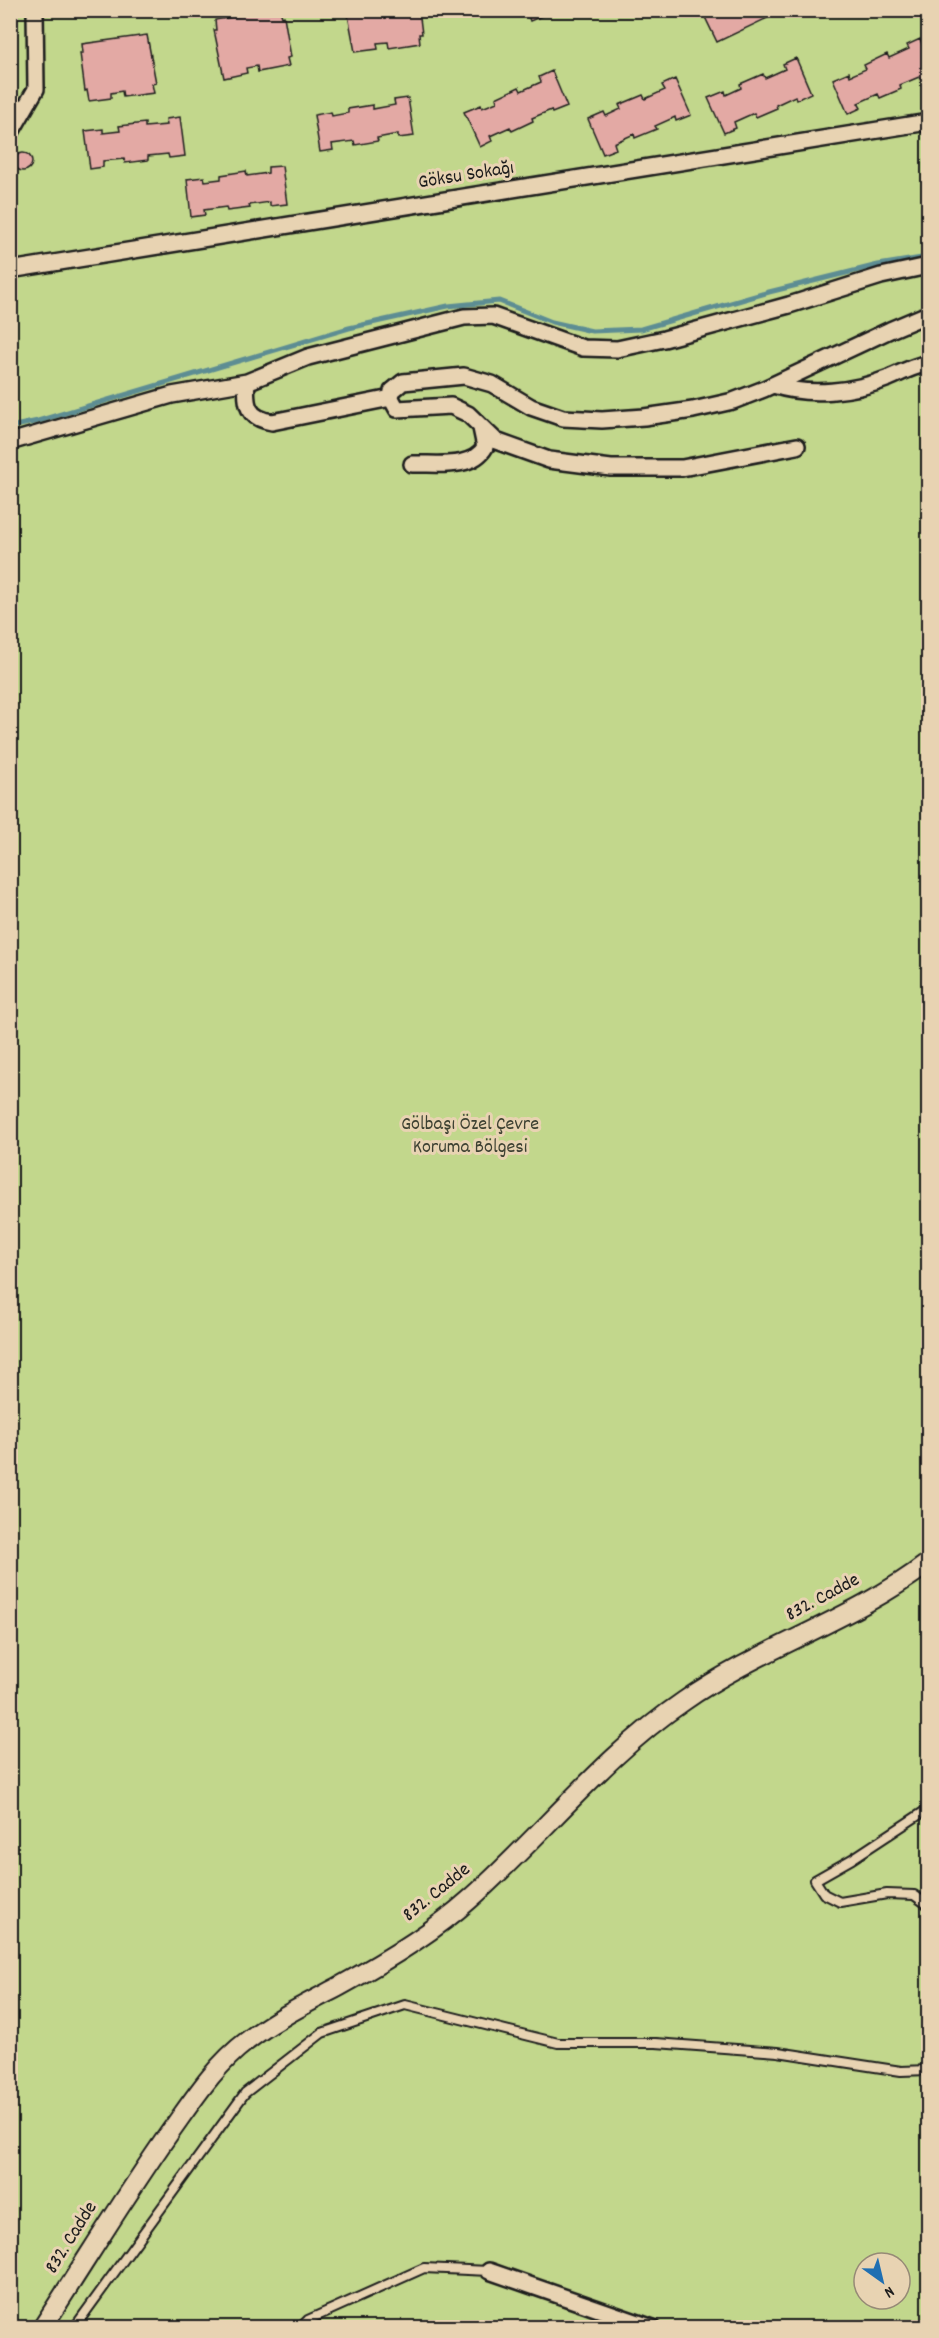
<svg xmlns="http://www.w3.org/2000/svg" width="939" height="2338" font-family="Dekko,sans-serif">
	<rect width="100%" height="100%" fill="#e6c6ae"/>
	<filter id="ink" filterUnits="userSpaceOnUse"><feTurbulence type="fractalNoise" baseFrequency=".0167" numOctaves="2"/><feDisplacementMap in="SourceGraphic" scale="12" xChannelSelector="R" yChannelSelector="G"/><feConvolveMatrix kernelMatrix="1 2 1 2 8 2 1 2 1" color-interpolation-filters="sRGB"/></filter>
	<g filter="url(#ink)">
		<!-- green -->
		<path fill="#c2d78c" stroke="#6f7a54" stroke-width="1.5" fill-rule="evenodd" d="M11,11H928V2327L11,2328ZM864,2263H900V2299H864Z"/>
		<g fill="none" stroke-linecap="round" stroke-linejoin="round">
			<!-- stream -->
			<path stroke="#5d8d93" stroke-width="5" d="M10,427L38,421L349,328L448,306L499,301L552,322L592,331L641,329L769,292L878,265L928,257"/>
		</g>
		<!-- building -->
		<path fill="#e3a9a4" stroke="#1c1c1c" stroke-width="1.5" d="M271,10H280L282,17L284,16L291,57L287,58L289,66L258,72L257,66L246,68L247,73L224,78L214,30H216L215,20Z
			M347,10H419L422,34H419L420,43L389,48L388,42L377,43L378,49L355,52Z
			M526,10H554V11L530,21Z
			M714,10H784L717,42L704,15Z
			M147,35L156,83L152,84L154,93L123,97L122,91L111,93V98L89,101L87,90L85,91L80,53H83L82,44Z
			M920,39L928,58V77L921,81L919,77L900,85L901,89L880,98L878,94L858,103L861,108L848,114L833,79L849,72L850,76L866,69L864,65L887,54L889,58L909,49L907,45Z
			M796,58L811,93L796,100L795,96L776,105L777,108L756,117L754,113L734,122L736,128L724,133L708,98L725,91L726,95L741,88L740,84L763,74L765,78L785,69L783,64Z
			M552,71L567,107L552,113L551,110L532,118L533,121L512,131L510,127L490,136L492,141L480,147L464,112L481,105L482,108L497,102L496,98L519,87L521,91L541,82L539,77Z
			M675,79L691,115L676,121L675,117L655,126L657,129L635,138L634,134L614,143L616,149L603,154L588,119L604,112L606,116L621,109L619,105L643,95L645,99L665,90L662,85Z
			M408,98L414,136L398,138V134L377,138L378,141L355,145L354,141L332,144L333,150L320,152L314,115L331,112L332,116L348,113V109L373,105V109L395,105L394,100Z
			M180,117L185,156L169,158L168,154L148,156V160L125,163L124,159L103,161V167L90,169L85,131L103,129V133L120,131L119,126L145,123V127L167,125L166,119Z
			M14 162a9 9 0 1 1 18 0a9 9 0 1 1-18 0Z
			M282,166L287,204L270,206V202L249,205L250,208L227,211L226,207L204,210L205,215L191,217L187,179L204,177L205,181L221,179V175L246,171L247,176L268,173V167Z"/>
		<g fill="none" stroke-linecap="round" stroke-linejoin="round">
			<!-- service casing -->
			<g stroke="#1c1c1c" stroke-width="12">
				<path id="service" d="M928,1809L852,1859L815,1880L824,1894L840,1902L887,1894L914,1895L928,1905
					M74,2328L245,2093L322,2033L405,2005L558,2043H656L778,2052L901,2071L928,2070
					M300,2328L308,2320L424,2268L489,2271"/>
			</g>
			<!-- minor casing -->
			<g stroke="#1c1c1c" stroke-width="20">
				<path id="minor" d="M10,134L36,89L35,10
					M10,270L928,122
					M247,382C245,404 247,418 272,422L391,398
					M773,385C809,397 854,392 889,378C902,372 914,366 928,363
					M10,442L172,395L247,382L308,357L464,317L493,316L583,348L617,349L664,339L789,305L881,276L928,266
					M797,446L682,468H611L549,460L496,441L468,414L451,406L397,409L391,398L392,391L403,382L464,376L492,384L531,407L563,418L602,420L644,417L693,410L733,401L764,389L890,330L928,314
					M412,464C435,463 472,470 485,447L481,428
					M489,2271L653,2328"/>
			</g>
			<!-- tertiary casing -->
			<g stroke="#1c1c1c" stroke-width="22">
				<path id="tertiary" d="M42,2328C85,2262 125,2196 170,2132C193,2100 215,2065 247,2041C275,2019 308,2003 340,1986C384,1962 431,1934 469,1900C542,1836 603,1756 684,1701C761,1647 854,1620 928,1563"/>
			</g>
			<!-- service -->
			<use href="#service" stroke="#e8d3b2" stroke-width="8"/>
			<!-- minor -->
			<use href="#minor" stroke="#e8d3b2" stroke-width="15"/>
			<!-- tertiary -->
			<use href="#tertiary" stroke="#e8d3b2" stroke-width="18"/>
		</g>
	</g>
	<g text-anchor="middle" dominant-baseline="central" stroke-width="6" stroke-linejoin="round" paint-order="stroke">
		<!-- street labels -->
		<g font-size="20" fill="#1c1c1c" stroke="#e8d3b2">
			<text transform="translate(466 176) rotate(-9)">Göksu Sokağı</text>
			<text transform="translate(823 1598) rotate(-28)">832. Cadde</text>
			<text transform="translate(437 1893) rotate(-39)">832. Cadde</text>
			<text transform="translate(72 2238) rotate(-58)">832. Cadde</text>
		</g>
		<!-- park labels -->
		<g font-size="20" fill="#3d4132" stroke="#e8d3b2">
			<text x="470" y="1125">Gölbaşı Özel Çevre<tspan x="470" dy="23">Koruma Bölgesi</tspan></text>
		</g>
	</g>
	<!-- margin -->
	<rect width="939" height="2338" fill="none" stroke="#e8d3b2" stroke-width="36"/>
	<rect x="18" y="18" width="903" height="2302" fill="none" stroke="#1c1c1c" stroke-width="2" filter="url(#ink)"/>
	<!-- north arrow -->
	<g transform="translate(882 2281) rotate(146)"><circle r="28" fill="#e8d3b2" stroke="#968a76" stroke-width="1.5"/>
	<path d="M0-4.5L10 22L0 15L-10 22Z" fill="#1f6fb2"/>
	<text y="-9" font-size="16" font-weight="bold" text-anchor="middle" fill="#1c1c1c">N</text>
	</g>
</svg>
